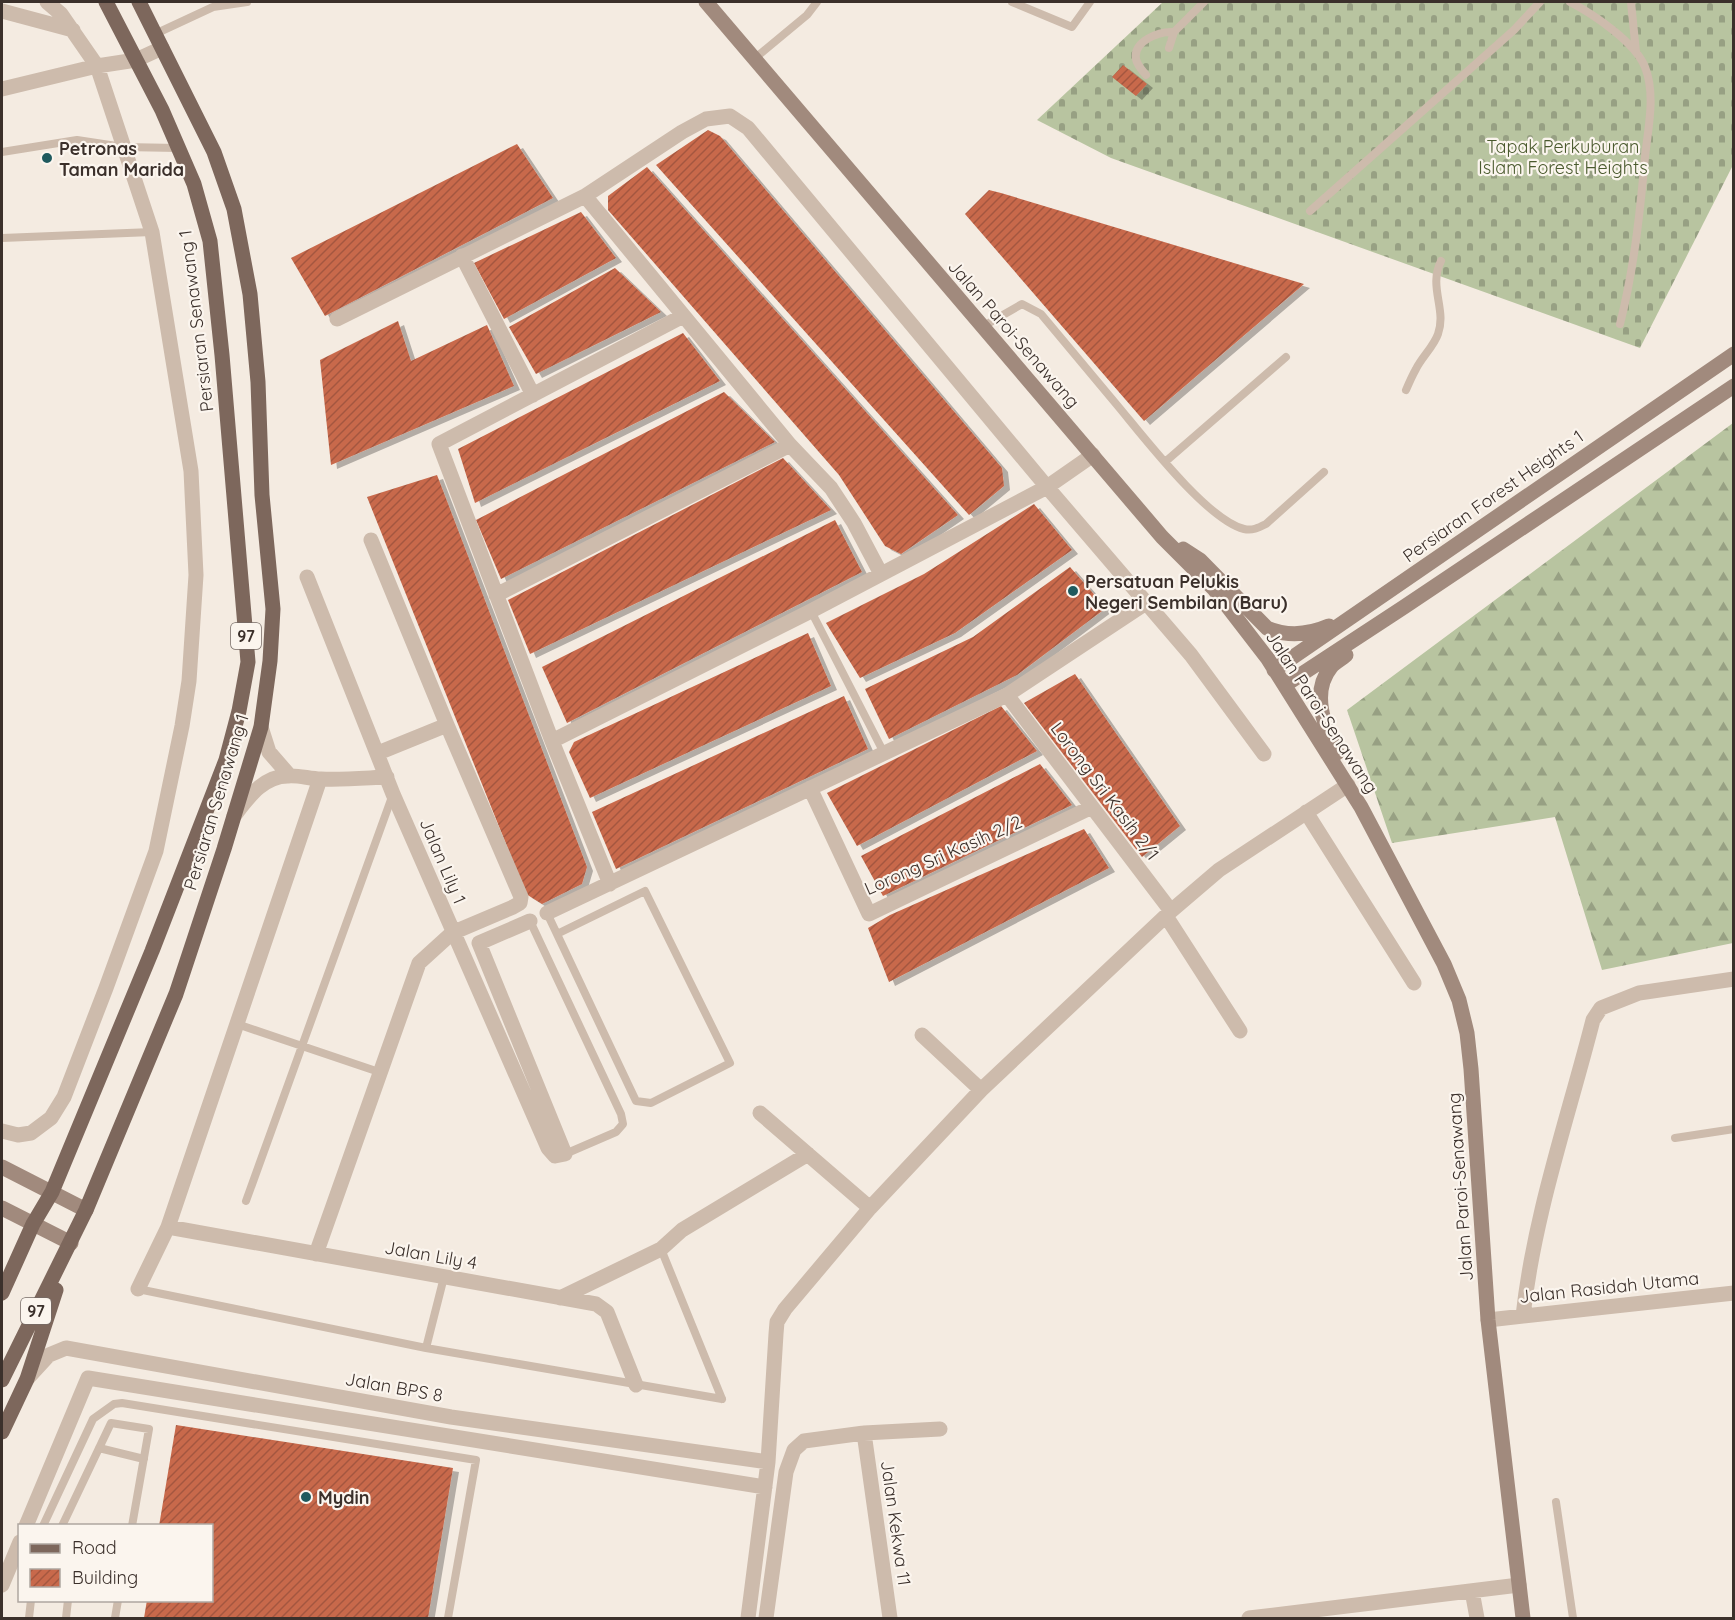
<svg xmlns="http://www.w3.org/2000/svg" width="1735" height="1620" font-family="Quicksand,sans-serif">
	<defs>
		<pattern id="forest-firs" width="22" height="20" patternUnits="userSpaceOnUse" patternTransform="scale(1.5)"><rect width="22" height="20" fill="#b8c4a0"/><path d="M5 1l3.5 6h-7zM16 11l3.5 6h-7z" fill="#97a083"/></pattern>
		<pattern id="cemetery-stones" width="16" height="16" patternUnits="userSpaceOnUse" patternTransform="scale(1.5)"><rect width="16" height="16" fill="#b8c4a0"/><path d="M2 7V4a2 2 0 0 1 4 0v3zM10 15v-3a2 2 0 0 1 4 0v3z" fill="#97a083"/></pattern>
		<pattern id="building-hatch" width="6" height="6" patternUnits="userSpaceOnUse" patternTransform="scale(1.5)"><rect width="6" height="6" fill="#c8694b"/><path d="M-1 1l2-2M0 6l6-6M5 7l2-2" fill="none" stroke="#a4573f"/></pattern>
		<filter id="shadow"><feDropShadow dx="6" dy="4" stdDeviation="0" flood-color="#0004"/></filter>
	</defs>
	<rect width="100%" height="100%" fill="#f4ebe1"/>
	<!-- forest -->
	<path fill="url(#forest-firs)" d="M1733,423V943L1602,970L1555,817L1392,843L1347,710Z"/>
	<!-- cemetery -->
	<path fill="url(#cemetery-stones)" d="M1163,2H1733V165L1640,348L1111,158L1037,120Z"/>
	<!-- building -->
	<path fill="url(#building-hatch)" filter="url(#shadow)" d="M1123,65L1147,84L1136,96L1112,77Z
		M708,130L720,136L1002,468L1004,486L969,515L656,165Z
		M517,144L553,198L325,316L291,258Z
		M647,167L958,515L901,554L885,546L839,475L608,210V196Z
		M989,190L1001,193L1304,284L1144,421L965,214Z
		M581,212L616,258L504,319L474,263Z
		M615,268L661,312L536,374L509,327Z
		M398,321L411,361L487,325L514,386L331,465L320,360Z
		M683,333L720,381L475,503L458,449Z
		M724,392L775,442L501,579L476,520Z
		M783,458L831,510L530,654L508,600Z
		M437,475L587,867L582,884L542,904L526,894L367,497Z
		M1034,504L1072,550L955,633L860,678L826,623L924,574Z
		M835,520L862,572L567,723L542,667Z
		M1070,567L1106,608L1017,675L889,739L865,689L973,637Z
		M808,633L831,686L590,798L569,752L574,742Z
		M1075,674L1180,826L1142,857L1024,703Z
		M844,696L868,749L616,869L592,812Z
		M1001,706L1037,751L857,846L827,793Z
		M1040,764L1072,805L883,896L861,856Z
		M1084,829L1109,868L889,982L868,928L890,915Z
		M176,1425L453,1468L428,1618H144L147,1600H212V1526H159Z"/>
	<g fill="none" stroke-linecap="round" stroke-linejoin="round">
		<!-- lane -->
		<path stroke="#cdbbac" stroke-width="8" d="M1012,2L1072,27L1090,2
			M1570,2C1593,14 1635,42 1645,67C1656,95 1648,128 1645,157C1640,213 1634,269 1620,324
			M1631,2L1636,52
			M155,34L213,7L247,2
			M1169,48L1174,32L1204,2
			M754,59L807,15L817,2
			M1146,75C1142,70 1137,65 1136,59C1133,41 1159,31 1174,32
			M2,152L77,140L123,147L178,148
			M1310,211L1514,30L1540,2
			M2,238L152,232
			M982,327L1022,304L1041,314C1066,344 1092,375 1117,405C1143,436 1207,520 1244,529C1252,531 1258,528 1266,524L1324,472
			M1406,390C1409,383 1412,376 1416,369C1422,357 1434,346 1438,334C1447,309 1428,287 1441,261
			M1165,462L1286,357
			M811,611L884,753
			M547,913L636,1101L651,1103L730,1063L645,891L557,934
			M530,921L621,1114L623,1124L616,1132L565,1154
			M237,1024L302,1046L393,794
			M1675,1138L1734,1129
			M246,1201L302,1046L379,1072
			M661,1249L722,1399
			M138,1289L426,1348L722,1399
			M426,1348L444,1277
			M99,1448L144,1459
			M1556,1502L1573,1618
			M43,1526L93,1419L114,1404L122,1403L476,1460L448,1618
			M62,1526L111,1423L149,1429L132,1526
			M29,1618L31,1600
			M66,1618L68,1600
			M115,1618L118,1600"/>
		<!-- street -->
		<path stroke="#cdbbac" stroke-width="15" d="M2,11L73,30
			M2,89L97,66L136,60L162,48
			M585,196L790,445L831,488L854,523L881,574
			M462,256L533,395
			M337,319L585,196L682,132L706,119L730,116L748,128L1047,487L1191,655L1264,754
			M307,577L393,794L548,1148L555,1156L565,1154L479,943L530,921
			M496,595L790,445
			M1007,695L1171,911
			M261,727L269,752L289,775
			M552,741L811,611L1047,487L1093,455
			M378,753L447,725
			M810,788L869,914L1092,807
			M1306,812L1414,983
			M234,816C248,798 263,776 288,776C299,775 310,779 321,779C343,780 365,778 387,777
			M610,884L552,741L439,444L683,316
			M547,913L1007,695L1146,603
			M1166,916L1240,1031
			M922,1035L981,1090
			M760,1113L870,1208
			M2,1131L18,1135L31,1133L51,1118L64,1097L106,988L156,851L182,726L189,681L196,575L191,471L152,232L97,66L61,14L47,2
			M168,1227L596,1304L607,1312L636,1385
			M316,1254L419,963L452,933L513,907L520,903L521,897L447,725L371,540
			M138,1289L168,1227L320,779
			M560,1298L661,1249L682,1230L808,1154
			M1523,1316C1534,1215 1568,1118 1593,1020L1601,1008L1639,993L1734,979
			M1488,1320L1734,1293
			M27,1379L49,1355L66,1348L451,1417L768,1462
			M864,1433L890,1618
			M26,1526L88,1378L765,1487
			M2,1585L20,1542
			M1472,1591L1477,1618
			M748,1618L768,1462L776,1334L777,1322L785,1309L870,1208L981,1090L1171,911L1219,870L1348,785
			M766,1618L786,1472L794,1450L804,1441L864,1433L940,1429
			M1249,1618L1519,1585"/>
		<!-- secondary -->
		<path stroke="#a18a7d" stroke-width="15" d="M706,2L1162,537L1214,589L1268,659L1361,807L1444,964L1459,1000L1467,1033L1471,1069L1488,1320L1523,1618
			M1183,549L1200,560L1267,628C1288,637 1308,635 1329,626
			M1274,670L1734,354
			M1285,685L1404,607L1734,386
			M1337,753C1325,727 1310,693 1331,667C1335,662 1342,659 1346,655
			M2,1167L86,1210
			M2,1208L71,1243"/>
		<!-- primary -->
		<path stroke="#7d675c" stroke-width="15" d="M2,1293L33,1224L52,1192L152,951L226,760L239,711L248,662L222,355L210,241L194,184L162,110L106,2
			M2,1380L86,1210L176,994L224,849L261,727L270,661L273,609L262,495L258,382L250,294L234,209L214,152L139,2
			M2,1432L27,1379L56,1290"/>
	</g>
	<!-- markers -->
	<g fill="#1f5a5e" stroke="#fbf5ee" stroke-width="2">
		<circle cx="47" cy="158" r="6"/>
		<circle cx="1073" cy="591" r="6"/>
		<circle cx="306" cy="1497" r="6"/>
	</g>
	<g text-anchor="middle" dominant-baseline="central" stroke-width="4.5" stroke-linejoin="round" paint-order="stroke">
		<!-- shield labels -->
		<g fill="#fbf5ee" stroke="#756b66" stroke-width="1.5">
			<rect x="231" y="623" width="30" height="26" rx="4.5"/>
			<rect x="21" y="1298" width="30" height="26" rx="4.5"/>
		</g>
		<g font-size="16" font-weight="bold" fill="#3b302b">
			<text x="246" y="636">97</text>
			<text x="36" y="1311">97</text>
		</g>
		<!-- park labels -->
		<g font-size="18" fill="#4a5a2e" stroke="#fbf5ee">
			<text x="1563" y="146">Tapak Perkuburan<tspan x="1563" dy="21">Islam Forest Heights</tspan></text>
		</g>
		<!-- poi labels -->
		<g font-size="18" font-weight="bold" fill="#3b302b" stroke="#fbf5ee" text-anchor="start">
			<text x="59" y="148">Petronas<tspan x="59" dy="21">Taman Marida</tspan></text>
			<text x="1085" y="581">Persatuan Pelukis<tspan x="1085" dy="21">Negeri Sembilan (Baru)</tspan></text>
			<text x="318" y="1497">Mydin</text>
		</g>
		<!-- street labels -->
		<g font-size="18" fill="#3b302b" stroke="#fbf5ee">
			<text transform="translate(196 321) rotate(-97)">Persiaran Senawang 1</text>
			<text transform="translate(1014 334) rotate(49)">Jalan Paroi-Senawang</text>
			<text transform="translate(1493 496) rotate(-35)">Persiaran Forest Heights 1</text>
			<text transform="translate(1322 712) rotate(57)">Jalan Paroi-Senawang</text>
			<text transform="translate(1105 791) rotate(53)">Lorong Sri Kasih 2/1</text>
			<text transform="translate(216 802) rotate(-73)">Persiaran Senawang 1</text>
			<text transform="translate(943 855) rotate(-24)">Lorong Sri Kasih 2/2</text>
			<text transform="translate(443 861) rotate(67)">Jalan Lily 1</text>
			<text transform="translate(1460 1187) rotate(-94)">Jalan Paroi-Senawang</text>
			<text transform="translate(431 1255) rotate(10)">Jalan Lily 4</text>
			<text transform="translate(1609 1287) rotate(-6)">Jalan Rasidah Utama</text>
			<text transform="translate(394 1387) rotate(10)">Jalan BPS 8</text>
			<text transform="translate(896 1523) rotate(82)">Jalan Kekwa 11</text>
		</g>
	</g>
	<!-- border -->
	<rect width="1735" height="1620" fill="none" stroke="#3b302b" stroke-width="6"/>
	<!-- legend -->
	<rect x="18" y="1524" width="195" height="78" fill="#fbf5ee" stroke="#aea6a0" stroke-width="1.5"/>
	<rect x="30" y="1544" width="30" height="9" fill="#7d675c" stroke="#aea6a0" stroke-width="1.5"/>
	<text x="72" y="1554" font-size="18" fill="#3b302b">Road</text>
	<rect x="30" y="1569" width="30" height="18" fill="url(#building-hatch)" stroke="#aea6a0" stroke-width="1.5"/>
	<text x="72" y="1584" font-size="18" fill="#3b302b">Building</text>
</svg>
